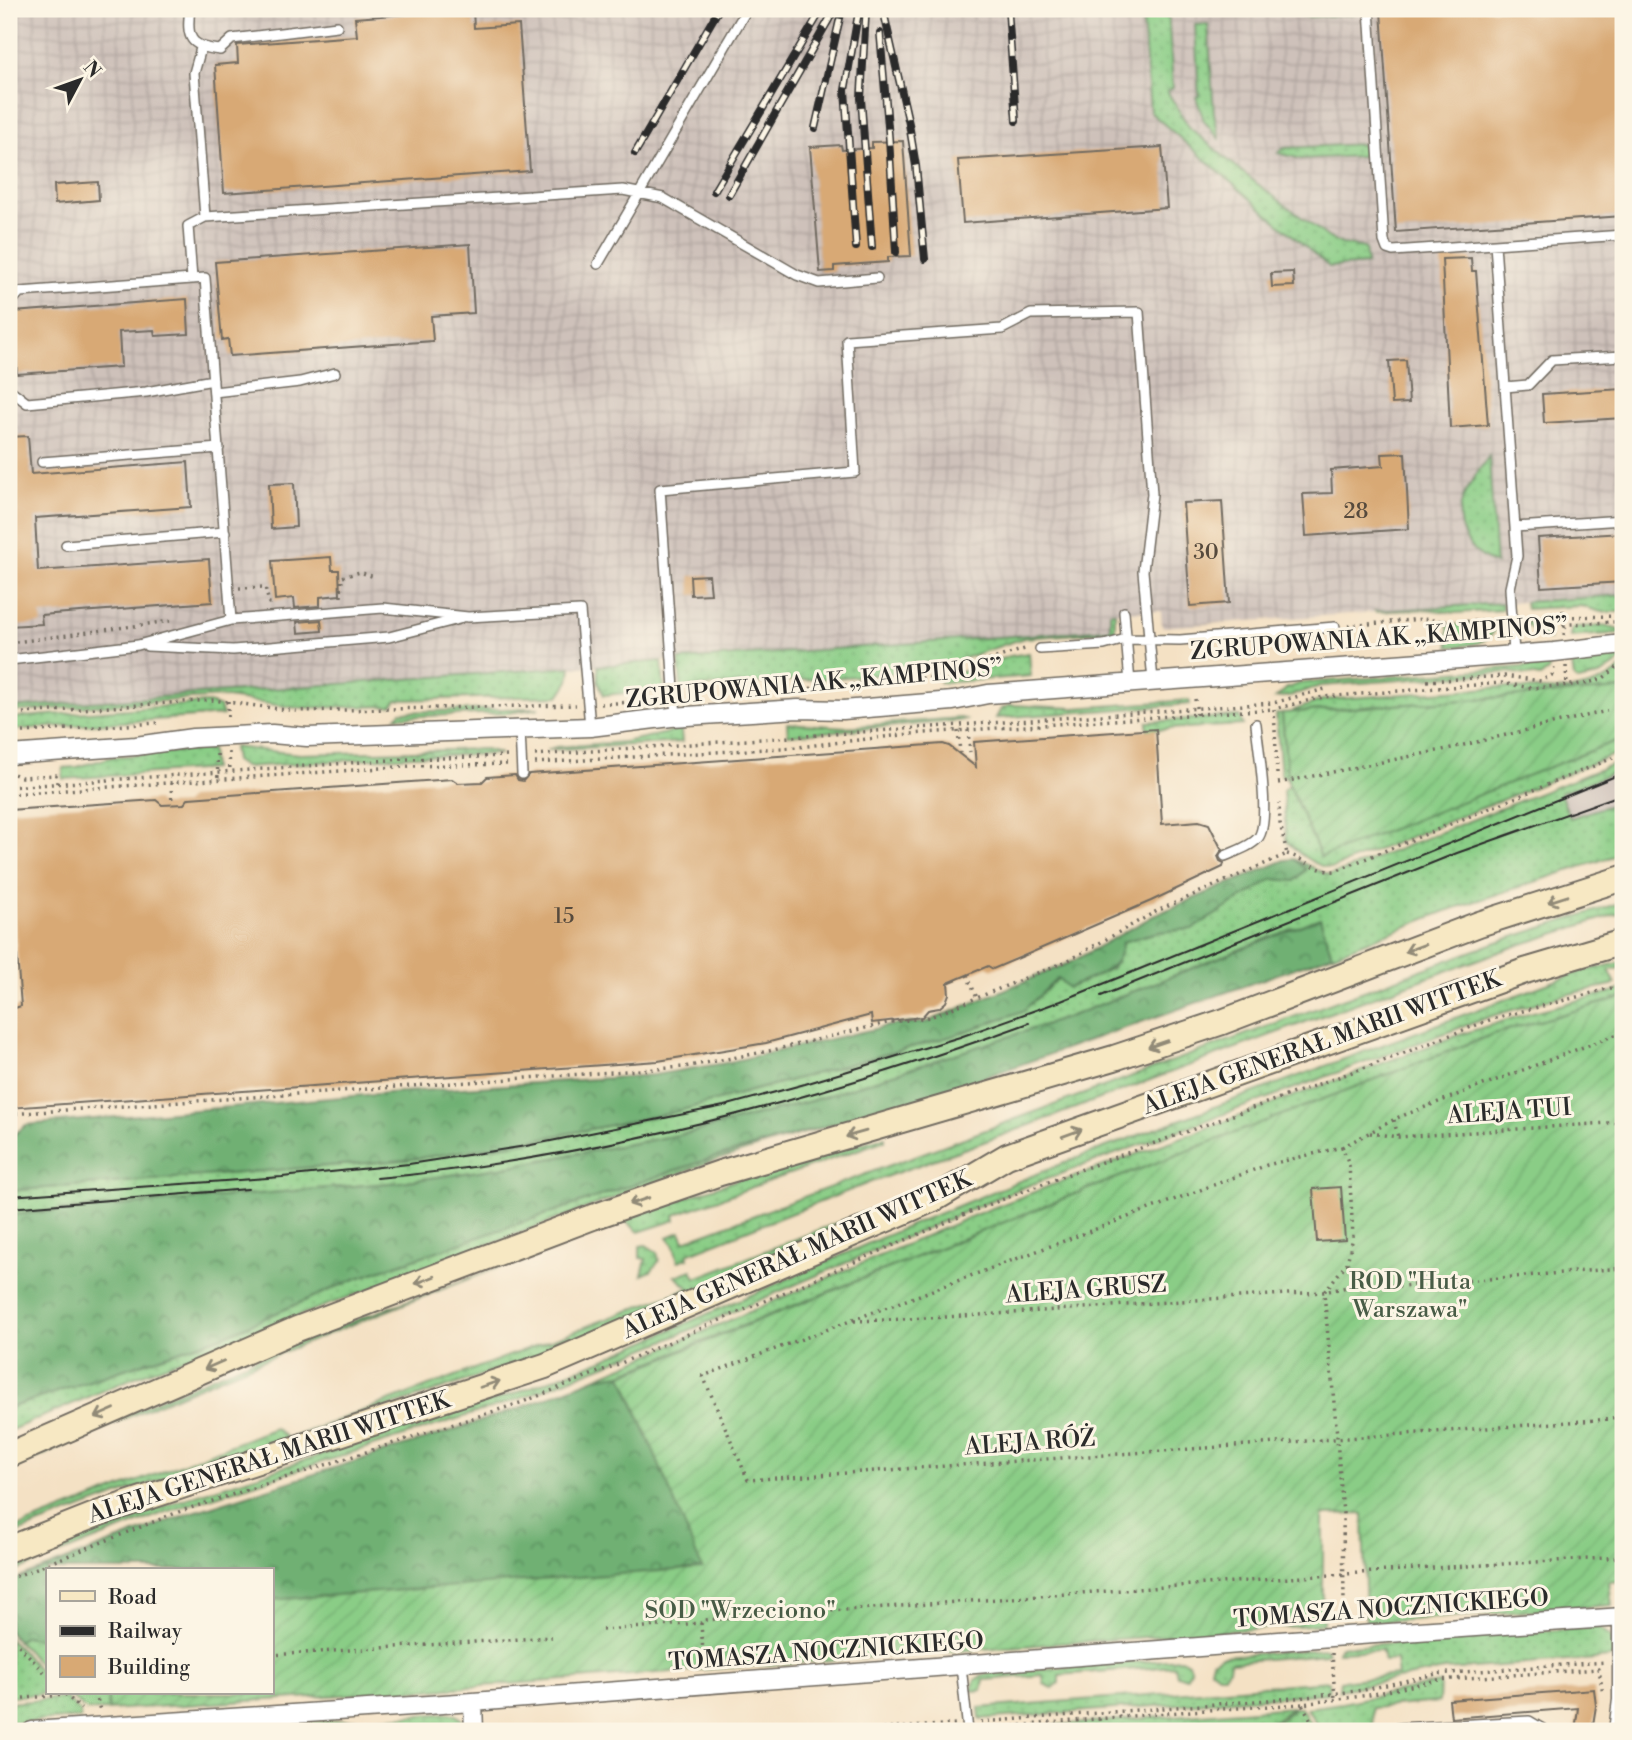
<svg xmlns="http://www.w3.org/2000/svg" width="1632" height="1740" font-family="'Libre Bodoni',serif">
	<defs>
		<pattern id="industrial-grid" width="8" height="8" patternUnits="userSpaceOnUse" patternTransform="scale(1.75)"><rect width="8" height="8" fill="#cec1ba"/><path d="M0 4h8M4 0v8" fill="none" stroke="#b1a6a0"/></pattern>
		<pattern id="grass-dots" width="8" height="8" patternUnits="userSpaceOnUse" patternTransform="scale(1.75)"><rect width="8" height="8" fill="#8acd86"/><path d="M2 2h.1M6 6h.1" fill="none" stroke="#77b074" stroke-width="1.8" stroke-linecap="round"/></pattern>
		<pattern id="forest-crowns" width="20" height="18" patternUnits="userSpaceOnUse" patternTransform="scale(1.75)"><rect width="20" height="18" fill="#6fb073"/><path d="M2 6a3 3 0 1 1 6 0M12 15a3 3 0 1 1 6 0" fill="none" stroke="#5b8f5f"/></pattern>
		<pattern id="garden-furrows" width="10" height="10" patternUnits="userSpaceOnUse" patternTransform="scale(1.75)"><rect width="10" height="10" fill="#8acd86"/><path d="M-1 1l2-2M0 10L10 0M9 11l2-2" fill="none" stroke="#77b074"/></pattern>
	</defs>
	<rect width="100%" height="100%" fill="#fcf5e5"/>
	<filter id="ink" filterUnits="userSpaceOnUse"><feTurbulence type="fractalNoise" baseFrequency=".0143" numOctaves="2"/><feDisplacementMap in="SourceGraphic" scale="14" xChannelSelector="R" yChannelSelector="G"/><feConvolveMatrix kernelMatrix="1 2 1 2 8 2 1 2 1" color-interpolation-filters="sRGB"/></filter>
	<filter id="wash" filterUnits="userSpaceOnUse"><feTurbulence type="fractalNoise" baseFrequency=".00686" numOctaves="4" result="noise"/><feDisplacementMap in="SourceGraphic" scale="28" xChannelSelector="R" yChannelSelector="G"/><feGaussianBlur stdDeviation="1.57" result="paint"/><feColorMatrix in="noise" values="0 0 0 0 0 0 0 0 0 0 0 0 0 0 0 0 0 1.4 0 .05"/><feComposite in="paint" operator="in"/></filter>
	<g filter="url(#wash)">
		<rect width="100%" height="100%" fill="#f4e1c4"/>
		<!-- industrial -->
		<path fill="url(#industrial-grid)" d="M9,9H1623V595L1162,627L1161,611L1110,612V629L9,708Z"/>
		<!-- railway -->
		<path fill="#cec1ba" d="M1623,769V801L1570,818L1560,793Z"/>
		<!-- grass -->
		<path fill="url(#grass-dots)" stroke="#5a7c58" stroke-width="2" d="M1142,9H1168L1173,88L1167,91L1189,127L1247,176L1329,238L1342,244L1365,248L1367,264L1329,267L1150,112Z
			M1282,9H1353L1354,14L1307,17Z
			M1208,24L1214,113L1220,140L1204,121L1196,97L1199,96L1195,25Z
			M1362,144L1363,156L1301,159L1278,153L1284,148Z
			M1489,456L1496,564C1469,554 1452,526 1463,498C1469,483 1480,469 1489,456Z
			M1623,595V612H1601L1581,606L1526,609L1525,602Z
			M1502,603V610L1456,613L1426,609L1376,612L1375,611Z
			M1110,612H1115V631L1024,638L932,669L876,675L681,688L679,660L1110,629Z
			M1524,622L1543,623L1547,629L1549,639L1537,634Z
			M1499,624C1488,645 1470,646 1449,647L1448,625Z
			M1605,626L1623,631V633L1570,637L1571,631L1575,627Z
			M1029,653L1031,676L940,683V679L1010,656Z
			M1623,654V660L1599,676L1579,681L1574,678L1572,663L1592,659L1596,662L1599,658Z
			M662,661L664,690L604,695L598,682V666Z
			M1550,665L1548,671L1540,677L1508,672L1320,686L1290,696L1276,698L1287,688L1301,683Z
			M571,667L569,681L559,696L397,700L392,706L297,708L220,697L9,712V708Z
			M1623,667V689L1293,712L1294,710L1323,700L1504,687C1547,691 1588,698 1623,667Z
			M1189,700L1190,704L996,718L1001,709L1010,705L1074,708Z
			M209,703L220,707L223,715L9,730V718Z
			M539,708L508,713L396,717L401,712Z
			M1282,713L1287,779L1281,775L1276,714Z
			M1239,716L1243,725L1147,730V722Z
			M960,718L968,720L788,735L787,723L846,727Z
			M681,730L682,742L547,750L556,747L624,742Z
			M1623,738V753L1613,755L1333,868C1316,868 1296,852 1286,840L1283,790L1289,785L1321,857Z
			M233,747L300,754L486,749L501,754L412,756L244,767L235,761Z
			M211,749L213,769L63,779V768L77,767L112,757Z
			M1623,760V769L1560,793L1570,818L1623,801V853L1446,911L1332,955L1320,918L1066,1018L811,1101L689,1133L500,1168L401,1182L9,1215V1191L405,1160L519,1143L667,1114L952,1036L1022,1011L1059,978L1068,988L1112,968L1121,942L1158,932L1192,929L1273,879L1295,881L1302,864L1294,859L1328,875L1343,871Z
			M1623,902V912L1516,946L1335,1011L1003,1135L871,1182L687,1254L688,1258L678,1261L674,1246L668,1237L680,1232L684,1241L1497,942Z
			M1623,962V968L1609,970L1616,984L1560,996L1492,1016L1011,1192L669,1339L519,1399L163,1513L9,1574V1565L104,1527L205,1492L516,1393L602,1360L906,1227L1066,1162L1579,972Z
			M1623,989V997L1494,1034L1075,1194L621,1374L595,1378L977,1214L1047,1187L1459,1035L1529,1013Z
			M827,1126L707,1163L135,1377L9,1431V1408L222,1336L355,1279L712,1158Z
			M885,1137V1140L674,1215L675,1220L639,1232L623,1219L780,1165Z
			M870,1210L873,1212C762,1260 652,1312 538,1355C424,1398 308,1431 192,1469C130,1489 69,1513 9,1536V1531L275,1428L288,1439L689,1288L675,1276L692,1270L696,1278Z
			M646,1245L657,1252L659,1261L651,1271L642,1275L646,1259L640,1258V1246Z
			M510,1263C341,1328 172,1394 9,1471V1468L160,1399L293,1343Z
			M1599,1627L1610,1636L1614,1655L1610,1658L1444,1670L1339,1690L1340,1681L1398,1675L1396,1660L1384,1661L1382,1650L1338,1652L1339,1647Z
			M25,1636L47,1640V1672L17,1641Z
			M9,1638L47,1678V1693H52L9,1697Z
			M1326,1649L1328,1653L1326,1654L1230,1662L1229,1669L1224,1675H1218L1210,1669L1212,1661L1221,1656Z
			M1181,1659L1188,1663L1191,1670L1186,1678L1177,1675L1175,1666L1059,1675V1683L1053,1688L1044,1684L1043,1675L984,1680L982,1690L971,1691L975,1680L988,1673Z
			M1329,1681L1328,1693L980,1719L979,1708Z
			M1440,1683L1439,1702L1372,1708L1373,1731H1320L1307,1708L1342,1703Z
			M68,1693H107L109,1710L86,1711Z
			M66,1698L80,1712L81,1718L9,1723V1703Z
			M1293,1707L1260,1731H1017V1728Z
			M1296,1707H1301L1314,1731H1265Z
			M449,1713C460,1714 464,1721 466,1731H191Z"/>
		<!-- forest -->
		<path fill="url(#forest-crowns)" stroke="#4d6e4f" stroke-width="2" d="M1294,859L1306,869L1295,881L1273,879L1192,929L1158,932L1122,942C1122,972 1091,977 1068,988L1058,978L1023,1011L952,1036L667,1114L519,1143L405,1160L9,1191V1139L26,1125L387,1093L654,1075L725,1063L892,1025L927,1022L1071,962L1155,915L1285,860Z
			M1320,918L1332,955L914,1102L712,1158L355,1279L223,1336L9,1408V1215L401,1182L500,1168L689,1133L811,1101L1066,1018Z
			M621,1374L703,1568L271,1600V1570H47V1640L25,1636L17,1641L9,1632V1582L187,1514L445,1433L523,1407L595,1378Z"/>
		<!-- garden -->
		<path fill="url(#garden-furrows)" stroke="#5a7c58" stroke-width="2" d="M1623,689V738L1321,857L1288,782L1282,713Z
			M1623,997V1581L1609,1582L1612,1605L1366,1623L1363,1514L1323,1515V1624L482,1686L109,1710L107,1693H271V1600L702,1568L622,1375L1075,1194L1494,1034Z"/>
		<g id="blocks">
			<!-- building -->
			<path fill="#d8a974" d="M473,9L474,28L519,25L530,171L224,193L215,65L238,63L237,45L357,36L355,18Z
				M1406,9H1623V216L1396,232L1381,11Z
				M903,141L911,256L888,257V262L834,266V271L820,272L810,147L841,145L842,150L872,148V142Z
				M1162,147L1167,208L963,223L958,160Z
				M98,182L99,200L55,204L54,185Z
				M470,244L474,313L431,316L433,341L230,356L228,339L222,340L215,262Z
				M1471,258L1472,271H1476L1488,425L1450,428L1442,259Z
				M1293,272L1294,286L1272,287L1271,273Z
				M187,299L189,334L155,336L154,330L119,332L121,367L17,374L13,312Z
				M1406,360L1409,403L1392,404L1389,361Z
				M1623,389V418L1544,423L1542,394Z
				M28,436L31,474L188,462L191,507L35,518L38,571L209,559L212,602L41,615L42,624L9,626V437Z
				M1405,453L1409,529L1306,536L1303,494L1332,493L1331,470L1383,466L1382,454Z
				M294,483L296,527L271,529L269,484Z
				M1222,501L1229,603L1190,606L1183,503Z
				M1623,533V582L1541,587L1538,538Z
				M331,557L332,570H339L340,595L320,597V606L295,608L294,598L275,600L272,561Z
				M709,575L711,594L691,595L690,576Z
				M321,620L322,631L298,633L297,622Z
				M1156,729L1162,824L1199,821L1209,824L1222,850L1218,856L1220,861L1224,863L1223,867L1151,901L993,969L988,966L948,983L949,994L946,1002L939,1008L928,1010L922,1017L872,1023L871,1015L766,1043L658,1061L9,1108V1010L21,1006L13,903H9V810L156,800L162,805L184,804L189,798L452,779L458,783L482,782L487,777L515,775L518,780L523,781L529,774L943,744L949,746L976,767L974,742Z
				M1341,1187L1345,1240L1317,1242L1313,1189Z
				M1594,1689L1596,1706L1592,1731H1575L1578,1708L1451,1718L1449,1700Z"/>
		</g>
	</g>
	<g filter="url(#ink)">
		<use href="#blocks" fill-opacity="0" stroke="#716b61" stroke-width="2"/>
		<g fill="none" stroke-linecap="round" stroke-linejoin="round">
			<!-- lane casing -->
			<g stroke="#716b61" stroke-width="12">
				<path id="lane" d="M190,9C186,38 190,47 220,50L232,39L337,26
					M1369,9L1384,241L1387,249L1393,251L1623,235
					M205,217L623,190L663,198L797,275L819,283L877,278
					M1495,244L1517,556L1510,588L1514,654
					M598,264L747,9
					M192,279L188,226L205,217L194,73L201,48
					M9,304L20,292L205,278L231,620
					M9,384V389L27,403L146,392L213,380
					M1505,387L1528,385L1552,360L1623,356
					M214,392L300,382L335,373
					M42,462L219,448
					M1515,527L1623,520
					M66,545L225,532
					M1124,612L1130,683
					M147,646L233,650L389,637L459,619
					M1040,649L1104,645L1126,639L1180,640L1335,627
					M9,660L138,645L231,620L383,608L468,617L580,611L590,727
					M676,717L660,489L855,472L847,340L1002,329L1031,314L1139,312L1152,494L1143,571L1153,681
					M520,730L522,774
					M1225,856C1236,851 1250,847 1258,838C1271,822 1258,747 1256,724
					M961,1666L968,1731
					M1387,1731L1399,1728L1529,1721L1546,1731"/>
			</g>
			<!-- street casing -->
			<g stroke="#716b61" stroke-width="21">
				<path id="street" d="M9,755L136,746L193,738L272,734L307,737L590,727L671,717L798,709L843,710L953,701L988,694L1554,652L1623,644
					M473,1702L474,1731
					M32,1731L473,1702L1331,1637L1623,1617
					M1618,1731L1622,1700V1617"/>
			</g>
			<!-- secondary casing -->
			<g stroke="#716b61" stroke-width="28">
				<path id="secondary" d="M9,1455L297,1329L593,1217L720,1173L1114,1058L1222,1022L1479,924L1623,878
					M9,1549L100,1513L545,1366L936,1198L1007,1156L1525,971L1623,942"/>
			</g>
			<!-- path -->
			<path stroke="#716b61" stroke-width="3.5" stroke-dasharray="2 5" stroke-linecap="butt" d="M239,588L265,587L269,603H271
				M341,597L342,577L360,572L374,577
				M1563,610L1564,629
				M1552,617L1623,616
				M1525,619L1552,617L1553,636
				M1348,626L1422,619L1454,622L1500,620
				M1564,635L1565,628L1570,624L1614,622
				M9,643L170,621
				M1566,666L1567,686
				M1427,681L1504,676L1541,681L1552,675L1554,668
				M803,689L935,677L1028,648
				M1195,699L1197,715
				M228,701V720
				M601,704L632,702
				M9,714L212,700L295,711L576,705
				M968,730L970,752
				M958,731L960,753
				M9,733L157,723
				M229,752L230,771
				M217,754L218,780
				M535,755L1273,703L1325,689
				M535,763L798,747L910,734L1274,709
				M14,774L21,777L56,775L57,783
				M1277,774L1274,709L1323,697L1501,683L1532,688L1584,684L1602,679L1623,663
				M171,783L172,805
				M1278,783L1447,749L1607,711
				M9,787L405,759L510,756
				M9,794L411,766L510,764
				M1287,854C1303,858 1318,873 1335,871L1613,758L1623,756
				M967,975L977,998
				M9,1114L684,1067L769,1051L891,1022L930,1017L1067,961L1157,911L1287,854L1280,823L1279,803
				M1394,1120L1398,1137
				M1370,1133L1398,1137L1623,1122
				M1342,1147L1399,1117L1623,1032
				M1347,1263L1370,1285
				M854,1321C1011,1316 1167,1300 1324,1292L1356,1285L1402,1286L1623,1268
				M9,1508H10
				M9,1579L181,1511L523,1402L621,1363L975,1210L1077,1171L1394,1057L1492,1019L1623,985
				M1338,1618L1344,1604L1343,1514L1337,1439V1436L1324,1292L1347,1263L1353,1237L1349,1164L1342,1147L1267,1165L703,1376L748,1480C1040,1459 1331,1440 1623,1418
				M701,1623L704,1667
				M602,1630L701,1623L705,1620L1415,1569L1623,1557
				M9,1635L47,1675
				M1332,1653L1335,1699
				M271,1655L552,1637
				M96,1693L100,1711
				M9,1699L66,1695L81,1709
				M1099,1719L1102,1731
				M981,1722L1307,1697L1364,1690L1436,1674L1606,1662
				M979,1729L1191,1711L1302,1704
				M855,1731L955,1724
				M944,1731L954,1730
				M1317,1731L1302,1704L1369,1695L1438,1680L1599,1669L1603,1695"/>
			<!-- lane -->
			<use href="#lane" stroke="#fff" stroke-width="9"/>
			<!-- street -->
			<use href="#street" stroke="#fff" stroke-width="18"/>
			<!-- secondary -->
			<use href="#secondary" stroke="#f7e8c3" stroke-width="24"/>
			<!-- tram -->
			<path stroke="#2b2b2b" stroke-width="2" d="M1101,996L1457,853L1623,794
				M377,1178C599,1158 820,1099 1029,1023
				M9,1196L282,1177L409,1164L526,1146L724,1106L805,1084L960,1037L1061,1001L1623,773
				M9,1208L248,1189"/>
			<!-- rail casing -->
			<g stroke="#2b2b2b" stroke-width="8">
				<path id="rail" d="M883,9L909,124L916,166L925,259
					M1008,9L1016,121
					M866,12L861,98L872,247
					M880,33L889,138L896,252
					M815,128L842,9
					M635,153L719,9
					M714,191L822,9
					M729,195L835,9
					M856,247L845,90L859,9"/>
			</g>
			<!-- rail -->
			<use href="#rail" stroke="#fcf5e5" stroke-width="5" stroke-dasharray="16" stroke-linecap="butt"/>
		</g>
		<!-- one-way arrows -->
		<defs><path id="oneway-shaft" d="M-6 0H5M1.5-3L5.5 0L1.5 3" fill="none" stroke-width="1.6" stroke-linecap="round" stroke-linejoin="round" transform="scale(1.75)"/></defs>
		<g stroke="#918a77">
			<use href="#oneway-shaft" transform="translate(1558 899) rotate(162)"/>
			<use href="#oneway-shaft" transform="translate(1415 948) rotate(160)"/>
			<use href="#oneway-shaft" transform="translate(1158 1044) rotate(161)"/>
			<use href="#oneway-shaft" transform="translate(1072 1133) rotate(-20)"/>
			<use href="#oneway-shaft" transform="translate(856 1134) rotate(164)"/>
			<use href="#oneway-shaft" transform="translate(639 1201) rotate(161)"/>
			<use href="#oneway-shaft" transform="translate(425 1280) rotate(159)"/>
			<use href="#oneway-shaft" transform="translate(214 1365) rotate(156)"/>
			<use href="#oneway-shaft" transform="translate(490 1384) rotate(-18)"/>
			<use href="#oneway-shaft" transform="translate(105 1413) rotate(156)"/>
		</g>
	</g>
	<g text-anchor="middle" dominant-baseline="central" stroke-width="6" stroke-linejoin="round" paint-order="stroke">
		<!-- number labels -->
		<g font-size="21" fill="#564a3d">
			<text x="1356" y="512">28</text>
			<text x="1206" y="553">30</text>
			<text x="564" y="917">15</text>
		</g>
		<!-- street labels -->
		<g font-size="24" fill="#2b2b2b" stroke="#fcf5e5">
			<text transform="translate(1379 639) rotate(-4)">ZGRUPOWANIA AK „KAMPINOS”</text>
			<text transform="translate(814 684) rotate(-5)">ZGRUPOWANIA AK „KAMPINOS”</text>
			<text transform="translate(1322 1043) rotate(-20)">ALEJA GENERAŁ MARII WITTEK</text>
			<text transform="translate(1509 1112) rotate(-4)">ALEJA TUI</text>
			<text transform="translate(797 1255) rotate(-24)">ALEJA GENERAŁ MARII WITTEK</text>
			<text transform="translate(1086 1290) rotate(-4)">ALEJA GRUSZ</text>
			<text transform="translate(1030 1443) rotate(-4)">ALEJA RÓŻ</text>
			<text transform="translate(269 1458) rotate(-18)">ALEJA GENERAŁ MARII WITTEK</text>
			<text transform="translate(1391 1609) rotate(-4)">TOMASZA NOCZNICKIEGO</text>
			<text transform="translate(826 1652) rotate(-4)">TOMASZA NOCZNICKIEGO</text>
		</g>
		<!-- park labels -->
		<g font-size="24" fill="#485c46" stroke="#fcf5e5">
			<text x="1410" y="1282">ROD "Huta<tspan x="1410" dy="28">Warszawa"</tspan></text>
			<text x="740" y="1611">SOD "Wrzeciono"</text>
		</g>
	</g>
	<!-- margin -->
	<rect width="1632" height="1740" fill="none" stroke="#fcf5e5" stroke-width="35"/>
	<!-- legend -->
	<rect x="46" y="1568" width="228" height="126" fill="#fcf5e5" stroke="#a8a49b" stroke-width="2"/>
	<rect x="60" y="1591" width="35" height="10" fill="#f7e8c3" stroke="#a8a49b" stroke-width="2"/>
	<text x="108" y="1604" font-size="21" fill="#2b2b2b">Road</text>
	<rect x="60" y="1626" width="35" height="10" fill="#2b2b2b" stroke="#a8a49b" stroke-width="2"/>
	<text x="108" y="1638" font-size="21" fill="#2b2b2b">Railway</text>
	<rect x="60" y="1656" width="35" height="21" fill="#d8a974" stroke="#a8a49b" stroke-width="2"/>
	<text x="108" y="1674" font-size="21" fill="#2b2b2b">Building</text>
	<!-- north arrow -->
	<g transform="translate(80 80) rotate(49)" stroke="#fcf5e5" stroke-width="5" paint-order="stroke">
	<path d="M0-5L12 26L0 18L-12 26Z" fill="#2b2b2b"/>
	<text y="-10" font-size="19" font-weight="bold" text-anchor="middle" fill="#2b2b2b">N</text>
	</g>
</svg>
